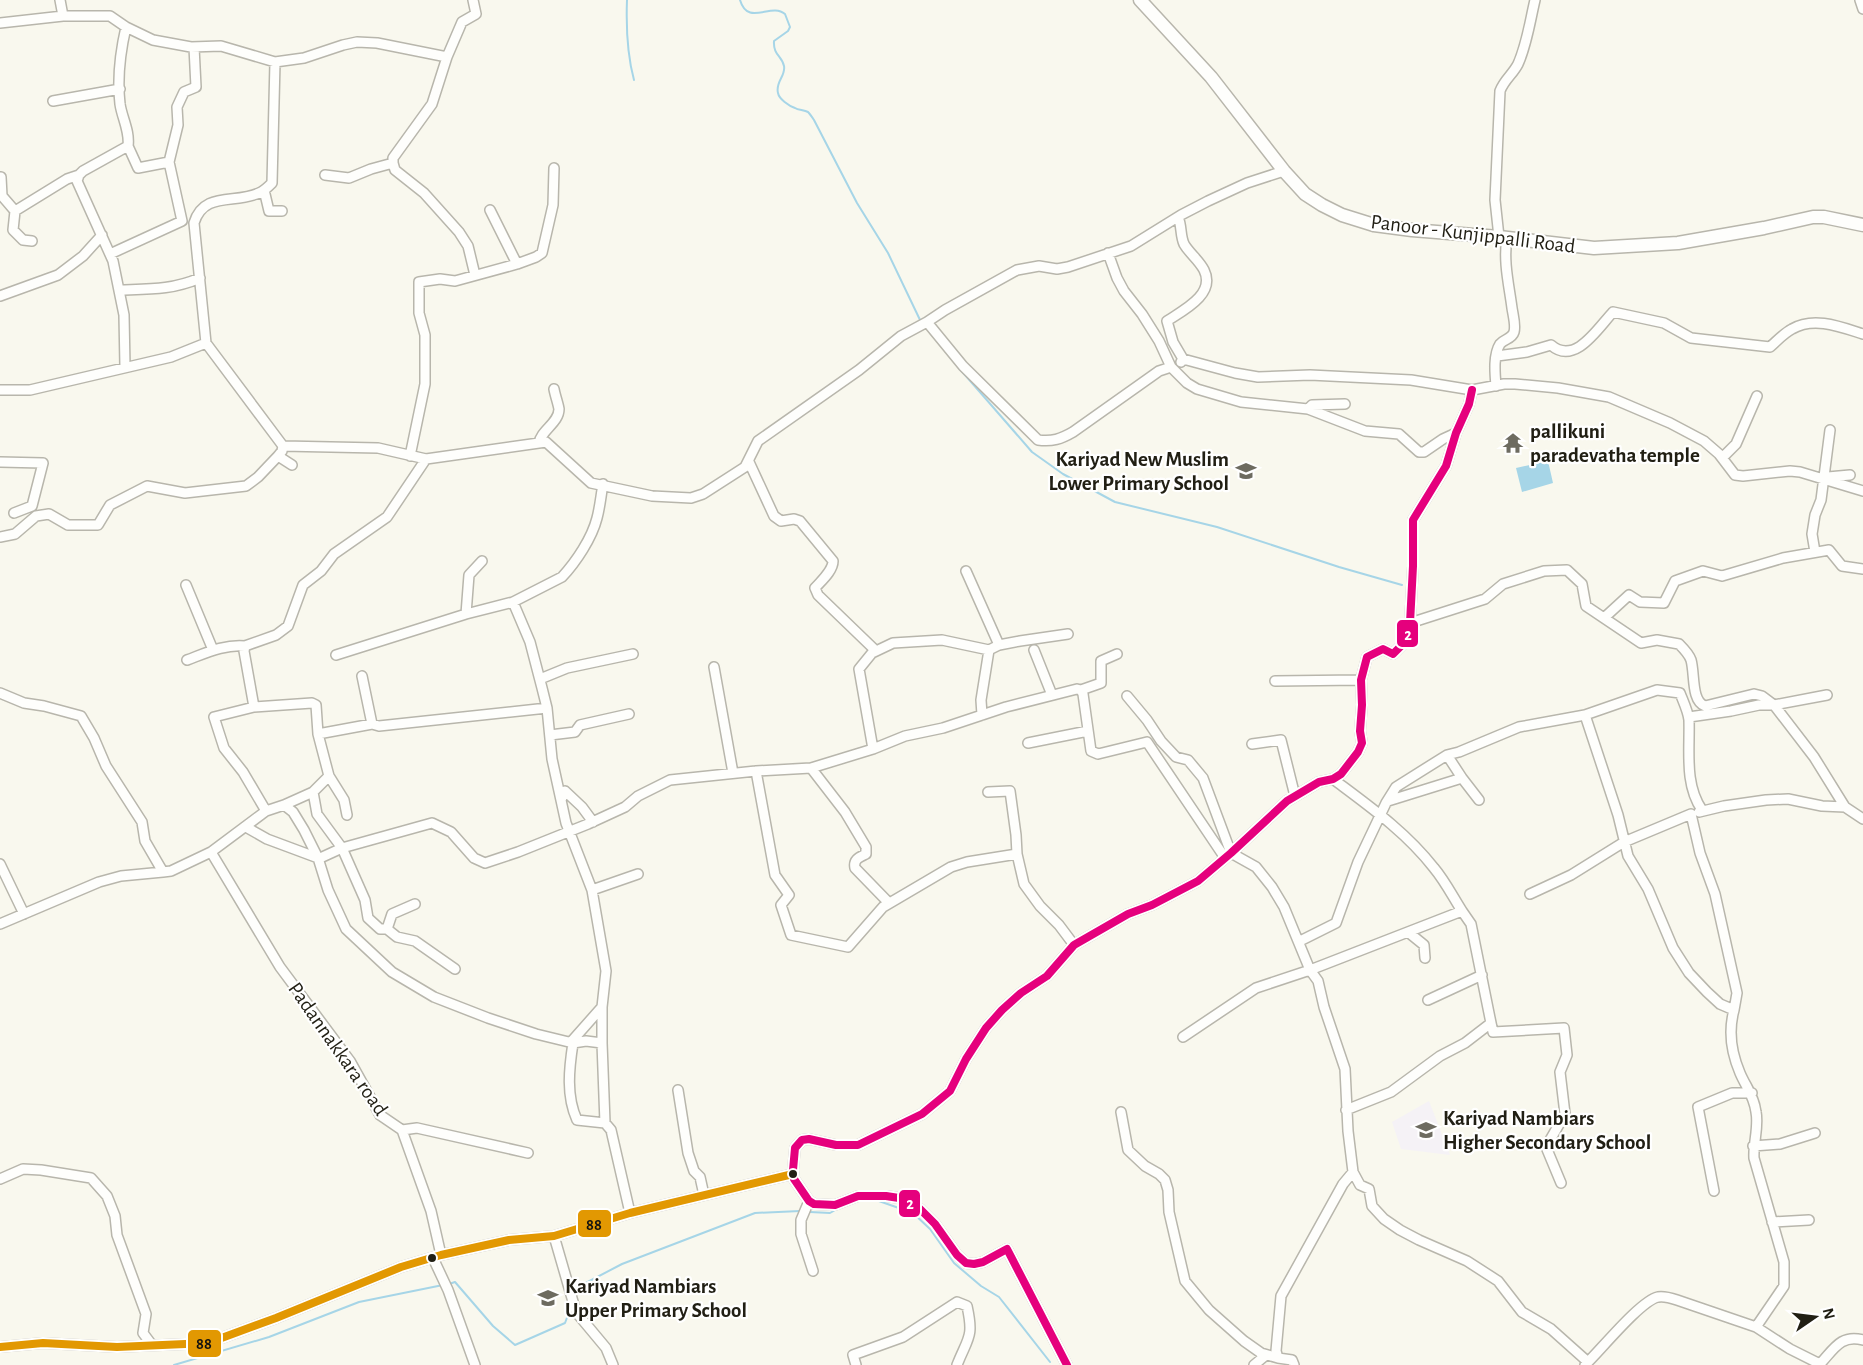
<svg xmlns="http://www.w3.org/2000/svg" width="1863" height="1365" font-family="'Alegreya Sans',sans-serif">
	<rect width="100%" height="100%" fill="#f9f8ee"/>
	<!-- education -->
	<path fill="#f5f2f6" d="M1429,1101L1450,1155L1401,1149L1392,1122Z"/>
	<!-- water -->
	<path fill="#a6d5e7" d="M1548,461L1553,483L1522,492L1516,468Z"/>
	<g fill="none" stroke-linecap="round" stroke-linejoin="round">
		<!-- stream -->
		<path stroke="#a6d5e7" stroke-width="2" d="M627,0C626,27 627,54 634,80
			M740,0C748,27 771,2 785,14L790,27L788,31L774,41C773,55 782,56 784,66C786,76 775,82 778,93C779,99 789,106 795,108C798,110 804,110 808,112C810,114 812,117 814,120L857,203L888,253L921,322
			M959,368L1032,452L1063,474L1115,502L1217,527L1339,567L1402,585
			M876,1200L913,1213L930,1229L954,1263L981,1286L999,1297L1050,1362
			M810,1212L830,1213L837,1209
			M449,1284L455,1282L493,1326L515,1345L565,1323L571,1307
			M575,1296L578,1287L622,1264L755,1213L800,1211
			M174,1365L269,1337L359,1302L443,1285"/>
		<!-- minor casing -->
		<g stroke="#b8b6ac" stroke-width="12">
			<path id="minor" d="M60,0L63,16
				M473,0L476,14L462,22L447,57L432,104L393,158V163L395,170L424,193L459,232L468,246L475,275
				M1860,0L1863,9
				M0,23L63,16H110L126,27L153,40L191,47L221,46L275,62L304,58L343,45L357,42L377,43L447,57
				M53,101L120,89
				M169,162L178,125L177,107L184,92L196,87L194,47
				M1284,171L1247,183L1208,201L1181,215L1131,246L1068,267L1057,269L1039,266L1017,270L945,310L927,322L963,366L1038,440C1052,442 1061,439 1073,432L1159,371L1171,367L1187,383L1197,389L1241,402L1308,409L1365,431L1399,434L1419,452H1424L1443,439L1456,433
				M325,175L349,178L371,169L393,163
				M1,177L2,196L15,211
				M264,190L269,211H282
				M490,210L517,264
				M1178,217C1182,226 1180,235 1184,244C1189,253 1199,260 1204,270C1216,294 1184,310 1167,321L1173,342L1183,359L1181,362
				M1499,237L1495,200L1500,91C1504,80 1513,74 1518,64C1527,44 1530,21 1535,0
				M32,241L23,240L13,230L15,211L67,179L79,175
				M1108,253L1117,278L1124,291L1142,314L1159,341L1171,367
				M110,254L182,221L169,162L138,168L128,146
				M120,290C150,289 172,290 200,278
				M0,296L58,275L83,256L102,235
				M206,343L194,223C204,190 237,205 261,192C265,190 269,186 272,183L275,62
				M1497,356L1527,352L1551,345C1575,366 1598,328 1613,312L1664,323L1691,338L1770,347C1777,341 1784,333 1792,329C1814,316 1841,327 1863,334
				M1183,359L1235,373L1258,377L1310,375L1411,380L1472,390L1504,384H1515L1558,388L1609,397L1670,423L1704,441L1719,454L1735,475L1743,476L1790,471L1800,472L1863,491
				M125,367L124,315L113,261L77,181L79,175L83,171L128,146C130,131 122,118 120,104C117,78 120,53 126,27
				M1496,386C1495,374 1493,355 1500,344C1504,339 1512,339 1514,332C1516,325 1513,315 1512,308C1509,285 1503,261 1507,238
				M0,390H30L171,357L206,343L283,446L282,451L278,456L258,477L246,486L185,493L147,486L110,505L98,525H68L49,514L36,516L15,534L0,537
				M1308,409L1312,405L1345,404
				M539,443C541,430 559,423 559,409C558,403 555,395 554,389
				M283,446L378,448L426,459L546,442L591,483L652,496L691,498L703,494L745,467L758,441L859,370L901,336L927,322
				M278,456L292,465
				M410,456L425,384V335L419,313V282L440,279L455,281L517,264L536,257L542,253L553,205L554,168
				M1722,458L1736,444L1757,396
				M0,462L43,463L32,506L14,513
				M749,462L774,516L781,521L794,519L800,521L833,561C833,571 821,581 815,588L818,595L875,650
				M1828,477L1850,475
				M1815,552L1812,534L1815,515L1821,500L1830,430
				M966,571L999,645
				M186,585L213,650
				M513,602L530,642L542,688L547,708L552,759L566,823L592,890L606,971L602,1007L571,1042
				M466,614L469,575L482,561
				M1605,617L1629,595L1640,602L1664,603L1675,581L1703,571L1722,576L1783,558L1829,550L1842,566L1863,569
				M1410,623L1485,599L1503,584L1544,571L1567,570L1582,584L1586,606L1641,643L1657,640L1679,644C1684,649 1689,654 1691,660C1695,674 1691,701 1705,706L1754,694L1762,696L1774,705L1814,757L1845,807L1863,819
				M1034,650L1052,695
				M336,655L466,614L513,602L562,577C576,562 592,538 597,518C600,507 601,495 603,484
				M187,660C206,653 225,644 245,646
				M714,667L733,773
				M362,676L372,724
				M540,679L567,668L633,654
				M1275,681L1361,680
				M1081,690L1101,683V661L1117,654
				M0,693L24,703L44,706L81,716L94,738L106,766L142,822L145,841L163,872L171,871L211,852L266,811L284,805L293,812L304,830L318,858L328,890L346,929L392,972L434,997L488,1018L536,1034L573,1043C569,1069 566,1096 577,1120L605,1123L611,1130L630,1213
				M1127,696L1147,720L1161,741L1176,757L1188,760L1203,778L1231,853L1256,867L1272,887L1284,907L1310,970L1318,981L1324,1007L1345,1069L1348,1131L1353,1172L1360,1185L1369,1189L1372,1206L1384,1219L1400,1230L1419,1240L1467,1261L1498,1281L1522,1312L1551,1329L1588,1362
				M254,707L312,703L316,705L318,734
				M982,715L981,700L989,650
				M1585,715L1657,690L1680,693C1683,701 1688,711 1689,720C1690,750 1684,784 1702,810
				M1689,717L1731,711L1759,705H1774L1827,695
				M550,735L575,732L580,725L629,714
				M1028,743L1088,731
				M1252,744L1281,740L1295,796
				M873,749L859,669L872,653L893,643L942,640L989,650L999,645L1020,641L1068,634
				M811,768L845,812L866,847V854C860,857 853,859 855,868L889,903
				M756,771L775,875L789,895L781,905L791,935L848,947L883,907L951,867L967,862L1017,854
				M329,776L344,800L347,815
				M1462,778L1479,800
				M1333,779C1369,806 1406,832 1434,868C1445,881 1453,897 1462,911
				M988,792L1010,791L1016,835L1017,854L1024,884L1040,906L1059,925L1074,945
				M561,800L565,791L582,807L593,822
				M1388,801L1462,778L1447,755
				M284,805L313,792
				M266,811L243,772L224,748L214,717L254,707L244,651L245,646L276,635L288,626L303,585L321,571L334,554L387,517L426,459
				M1699,812L1724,806L1766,800L1788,799L1822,806L1845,807
				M246,827L267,839L318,858
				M211,852L280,967L350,1061L380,1115L402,1130L431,1211L441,1255
				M318,859L342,848L432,823L451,832L474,858L485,863L518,852L588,824L625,807L638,796L670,780L756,771L811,768L873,749L905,736L943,728L1006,707L1077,689L1081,690L1083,694L1091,751L1098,754L1147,742L1225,858
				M0,864L24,914
				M592,890L638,874
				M1530,894L1571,875L1624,842L1691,814L1700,853L1715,894L1737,993L1734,1010
				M415,904L392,914L387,929H380L368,918L365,900L342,848L317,814L313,792L329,776L318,734L372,724L379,726L547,708
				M0,924L99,882L121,876L163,872
				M387,929L397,937L415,941L455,969
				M1408,932L1424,945L1425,958
				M1300,941L1336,923L1358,862L1386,803L1396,787L1447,755L1459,752L1519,727L1585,715L1618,815L1628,856L1648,889L1673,948L1689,973L1707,992L1720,1004L1734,1010C1728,1032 1731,1052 1740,1073C1746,1087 1754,1096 1756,1112C1759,1127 1753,1143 1754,1158L1784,1262V1286L1756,1327
				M1428,1000L1482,975
				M602,1007V1043L605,1123
				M1491,1023L1493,1032L1564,1028L1567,1055L1560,1072L1565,1114L1546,1147L1561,1183
				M1183,1037L1256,988L1310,970L1462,911L1471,924L1491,1023L1465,1043L1440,1056L1391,1092L1346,1110
				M573,1043L586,1041L602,1043
				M678,1090L688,1153L694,1171L700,1177L704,1195
				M1121,1112L1128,1150L1145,1166L1159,1174L1165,1180L1168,1190L1169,1212L1185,1281L1209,1310L1244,1341L1261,1353L1278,1358
				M402,1130L417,1128L528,1153
				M1753,1146L1780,1144L1815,1133
				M0,1179L23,1169L41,1170L91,1178L107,1196L115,1216L117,1235L146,1314L143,1333L152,1345
				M1714,1191L1698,1107L1732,1093H1752
				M809,1201L801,1220V1234L813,1271
				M1772,1222L1809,1220
				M554,1236L576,1312L606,1348L613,1365
				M433,1258L448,1290L475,1365
				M0,1347L43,1343L117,1347L208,1343L276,1318L401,1267L441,1255L509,1240L554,1236L630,1213L793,1174
				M856,1365L853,1355L903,1337L957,1302L967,1306C974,1338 968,1337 957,1365
				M1067,1365L1007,1249L983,1262L974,1264L966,1263L957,1255L935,1224L920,1209L899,1198L886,1196H858L835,1205L814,1204L809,1201L794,1179L793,1170L795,1148L802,1140L809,1139L836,1145H858L922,1114L950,1091L966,1059L986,1028L1002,1010L1021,993L1047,976L1074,945L1128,914L1152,905L1198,881L1231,853L1287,801L1319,782L1333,779L1341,774L1358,752L1362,743L1360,731L1362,705L1361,680L1367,657L1383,649L1393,654L1406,641L1410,623L1413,566V520L1446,466L1456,433L1469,404L1472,390
				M1254,1365L1266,1355
				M1294,1365L1292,1360L1278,1358L1276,1351L1281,1296L1343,1184L1353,1172
				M1585,1365C1600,1351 1640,1301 1658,1297C1664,1296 1671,1298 1677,1300L1756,1327L1790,1349L1820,1364C1834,1349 1841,1334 1863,1340"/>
		</g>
		<!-- major casing -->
		<g stroke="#b8b6ac" stroke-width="15">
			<path id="major" d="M1140,0L1211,77L1284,171L1305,194L1322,205L1342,215L1374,225L1412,230L1499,237L1594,248L1678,243L1764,228L1813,217H1824L1863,225"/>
		</g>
		<!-- minor -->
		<use href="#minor" stroke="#fefefc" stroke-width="9"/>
		<!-- major -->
		<use href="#major" stroke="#fefefc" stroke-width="12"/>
		<!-- bus-1 casing -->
		<g stroke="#fff" stroke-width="12">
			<path id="bus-1" d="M0,1347L43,1343L117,1347L208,1343L276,1318L401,1267L441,1255L509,1240L554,1236L630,1213L793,1174"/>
		</g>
		<!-- bus-2 casing -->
		<g stroke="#fff" stroke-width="12">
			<path id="bus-2" d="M1067,1365L1007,1249L983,1262L974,1264L966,1263L957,1255L935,1224L920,1209L899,1198L886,1196H858L835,1205L814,1204L809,1201L794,1179L793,1170L795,1148L802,1140L809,1139L836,1145H858L922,1114L950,1091L966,1059L986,1028L1002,1010L1021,993L1047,976L1074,945L1128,914L1152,905L1198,881L1231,853L1287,801L1319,782L1333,779L1341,774L1358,752L1362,743L1360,731L1362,705L1361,680L1367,657L1383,649L1393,654L1406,641L1410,623L1413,566V520L1446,466L1456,433L1469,404L1472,390"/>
		</g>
		<!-- bus-1 -->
		<use href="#bus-1" stroke="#e29802" stroke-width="8"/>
		<!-- bus-2 -->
		<use href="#bus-2" stroke="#e5007d" stroke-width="8"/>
	</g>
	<!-- icons -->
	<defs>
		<g id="temple-bare" transform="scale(1.62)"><path d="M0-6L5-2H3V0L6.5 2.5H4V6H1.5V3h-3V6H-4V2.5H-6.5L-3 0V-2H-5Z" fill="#6d6b60" stroke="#fff" stroke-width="2.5" paint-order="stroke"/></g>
		<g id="school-bare" transform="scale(1.62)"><path d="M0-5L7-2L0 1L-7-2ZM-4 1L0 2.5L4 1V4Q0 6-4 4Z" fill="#6d6b60" stroke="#fff" stroke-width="2.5" paint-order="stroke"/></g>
	</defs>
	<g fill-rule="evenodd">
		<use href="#temple-bare" x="1513" y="443"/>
		<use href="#school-bare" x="1246" y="471"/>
		<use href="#school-bare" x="1426" y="1130"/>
		<use href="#school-bare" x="548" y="1298"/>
	</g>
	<!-- markers -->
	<g fill="#211f14" stroke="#fff" stroke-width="2">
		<circle cx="793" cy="1174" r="5"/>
		<circle cx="432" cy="1258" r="5"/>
	</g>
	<g text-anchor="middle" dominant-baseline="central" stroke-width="4.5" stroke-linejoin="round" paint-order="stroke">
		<!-- street labels -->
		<g font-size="21" fill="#211f14" stroke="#fff">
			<text transform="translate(1473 234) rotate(7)">Panoor - Kunjippalli Road</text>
			<text transform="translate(338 1049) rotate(55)">Padannakkara road</text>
		</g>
		<!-- poi labels -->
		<g font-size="21" font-weight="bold" fill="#211f14" stroke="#fff" text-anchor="start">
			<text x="1530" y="431">pallikuni<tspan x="1530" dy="24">paradevatha temple</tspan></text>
			<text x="1229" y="459" text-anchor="end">Kariyad New Muslim<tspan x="1229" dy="24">Lower Primary School</tspan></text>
			<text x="1443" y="1118">Kariyad Nambiars<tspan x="1443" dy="24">Higher Secondary School</tspan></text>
			<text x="565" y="1286">Kariyad Nambiars<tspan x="565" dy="24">Upper Primary School</tspan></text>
		</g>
	</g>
	<g stroke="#fff" stroke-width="2">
		<rect x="1396" y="619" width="23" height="29" rx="6" fill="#e5007d"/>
		<rect x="898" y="1189" width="23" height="29" rx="6" fill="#e5007d"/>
		<rect x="577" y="1209" width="35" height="29" rx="6" fill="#e29802"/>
		<rect x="187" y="1329" width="35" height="29" rx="6" fill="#e29802"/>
	</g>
	<g font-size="16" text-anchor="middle" font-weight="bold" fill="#fff">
		<text x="1408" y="640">2</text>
		<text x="910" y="1209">2</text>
	</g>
	<g font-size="16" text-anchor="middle" font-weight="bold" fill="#111">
		<text x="594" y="1230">88</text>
		<text x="204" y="1349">88</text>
	</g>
	<!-- north arrow -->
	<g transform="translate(1815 1317) rotate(76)" stroke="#ffffff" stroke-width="4.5" paint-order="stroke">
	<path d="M0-4.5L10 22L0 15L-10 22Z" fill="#211f14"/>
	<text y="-9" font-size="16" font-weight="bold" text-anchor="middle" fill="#211f14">N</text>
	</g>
</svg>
